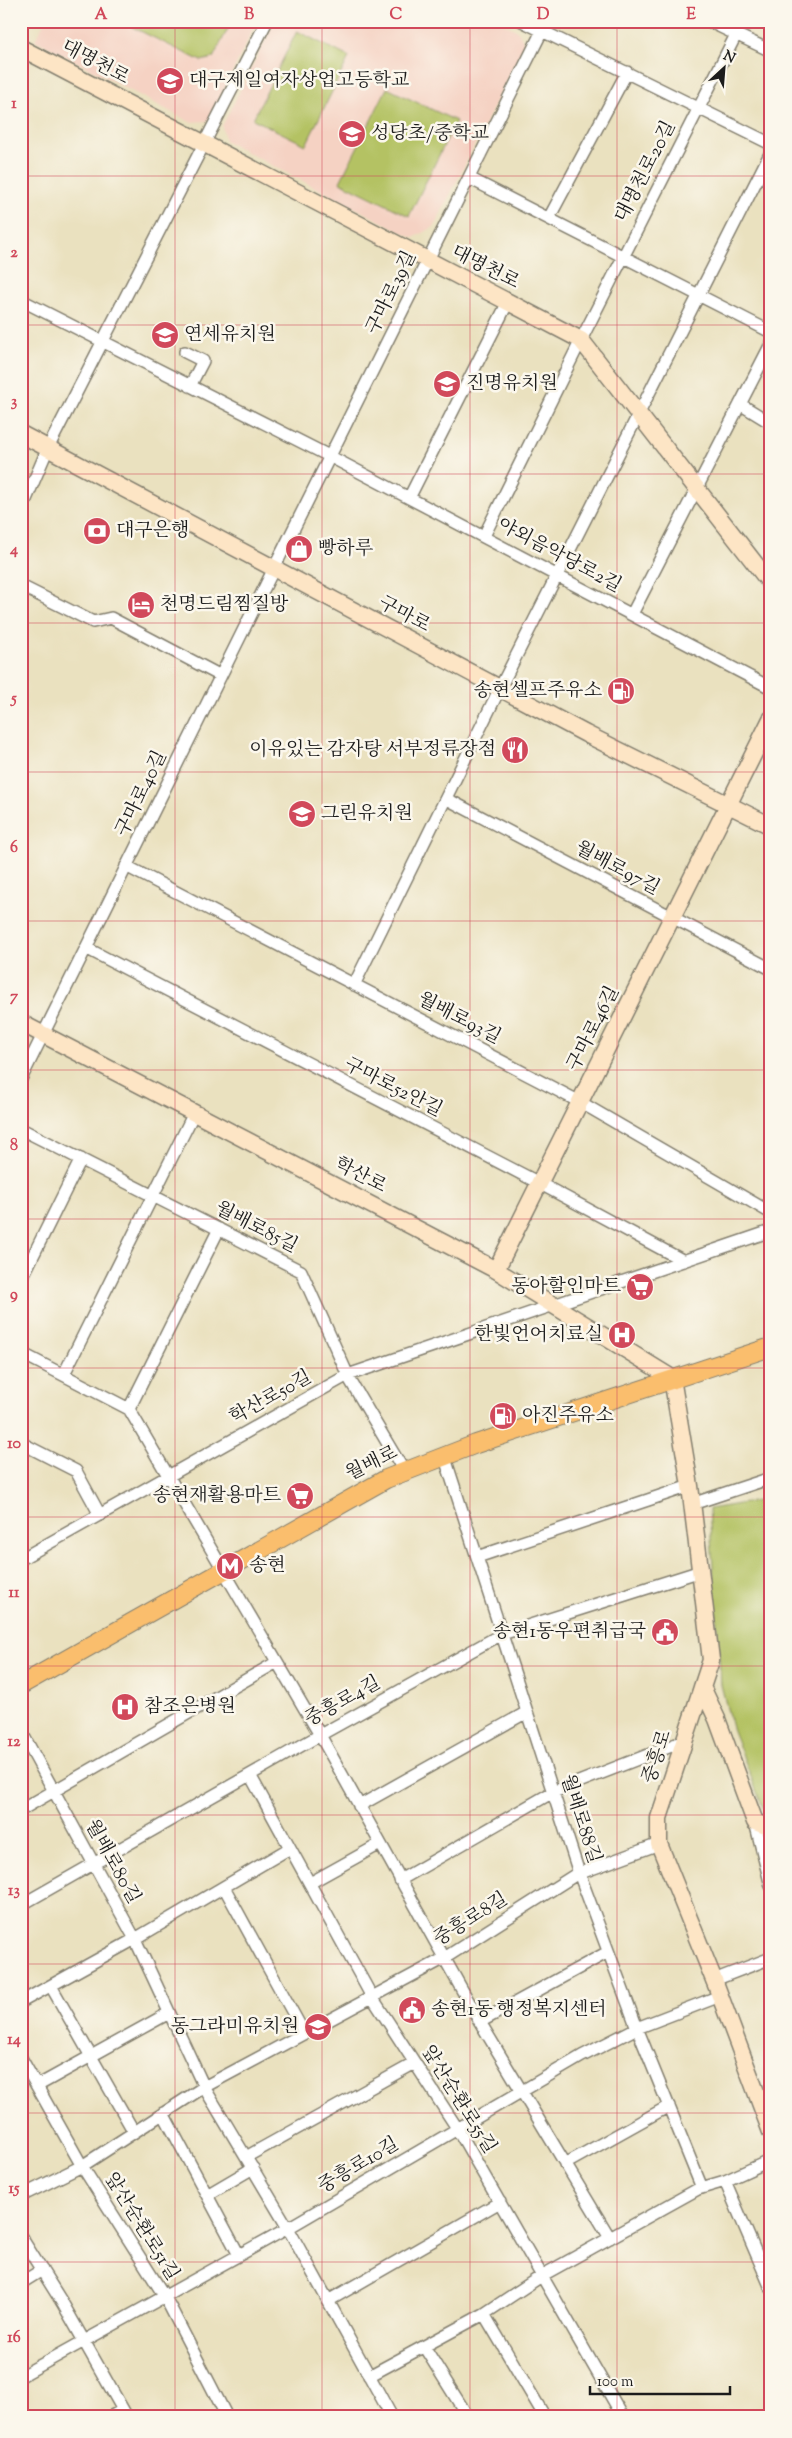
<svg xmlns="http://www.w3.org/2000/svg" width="792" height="2438" font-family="'Sorts Mill Goudy','Noto Serif KR',serif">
	<rect width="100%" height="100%" fill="#fbf7ec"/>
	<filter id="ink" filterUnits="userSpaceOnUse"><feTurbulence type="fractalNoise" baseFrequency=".02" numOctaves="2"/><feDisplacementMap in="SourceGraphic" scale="10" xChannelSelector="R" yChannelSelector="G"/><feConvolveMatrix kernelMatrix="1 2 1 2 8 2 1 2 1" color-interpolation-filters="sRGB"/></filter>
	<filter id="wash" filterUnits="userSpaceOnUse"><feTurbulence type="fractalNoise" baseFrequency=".0096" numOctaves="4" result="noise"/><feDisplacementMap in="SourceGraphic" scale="20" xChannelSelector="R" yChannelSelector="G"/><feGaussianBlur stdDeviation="1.12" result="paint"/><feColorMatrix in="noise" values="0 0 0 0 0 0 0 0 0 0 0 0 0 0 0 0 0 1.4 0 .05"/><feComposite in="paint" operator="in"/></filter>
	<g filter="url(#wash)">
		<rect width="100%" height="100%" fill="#eae1bf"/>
		<!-- built -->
		<path fill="#f5d2c3" d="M45,21H257L209,121L190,122L35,40Z
			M275,21H499L518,31L525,44L434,227L413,238L225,141L222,126Z"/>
		<!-- green -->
		<path fill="#b4c264" stroke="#686f40" d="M120,21H232L213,58L201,61Z
			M297,31L349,57L306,145L253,119Z
			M387,88L456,121L409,216L340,182Z
			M763,1500L771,1502V1816L765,1813L732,1728L721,1685L709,1509Z"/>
	</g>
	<g filter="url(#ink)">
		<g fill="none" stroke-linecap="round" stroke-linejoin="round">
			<!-- street casing -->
			<g stroke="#837e6e" stroke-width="14">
				<path id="street" d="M522,21L771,144
					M708,21L771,51
					M469,178L771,332
					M549,218L627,72
					M21,300L331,457L771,688
					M185,352L203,361L190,386
					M740,404L771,423
					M409,498L508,302
					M21,511L48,448L267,21
					M484,536L581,340L743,21
					M21,586L93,622L111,618L219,675
					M632,614L771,344
					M447,799L771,969
					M126,866L580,1102L771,1213
					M86,948L539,1183L684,1261
					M354,985L500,688L771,152
					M21,1079C195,726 371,373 547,21
					M21,1129L301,1271L350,1380L404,1471
					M21,1280L81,1159
					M21,1353L129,1409L320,1735L480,2022L610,2238
					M64,1374L194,1113
					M129,1409L219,1229
					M21,1443L76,1471L100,1515
					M444,1455L579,1873L637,2028L702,2188
					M692,1504L771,1478
					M477,1557L690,1486
					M21,1559L348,1375L771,1231
					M21,1731L135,1939L204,2087L288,2228L392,2417
					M250,1775L372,1997L457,2128L623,2417
					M359,1806L527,1712
					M21,1810L277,1662
					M755,1822L771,1886
					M400,1880L553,1792L684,1741
					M310,1883L380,1844
					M224,1887L304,2033
					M21,1905L320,1735L502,1634L701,1571
					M714,1980L771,1958
					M51,1986L134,2132
					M21,2002L135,1939L290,1848
					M480,2022L608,1952
					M21,2058L82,2166L165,2297L227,2417
					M37,2086L169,2013
					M163,2113L239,2255
					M246,2157L415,2063
					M565,2164L669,2106
					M725,2181L771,2288
					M207,2195L253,2168
					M21,2196L82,2166L204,2087L443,1959L575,1875L659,1844
					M21,2237L63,2304L127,2417
					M21,2283L42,2270
					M328,2301L500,2202
					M484,2314L545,2417
					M425,2348L468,2417
					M21,2376L288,2228L582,2056L637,2028L720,1996
					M369,2376L484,2314L543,2275L698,2189L725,2181L771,2160
					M110,2417L123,2410"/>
			</g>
			<!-- secondary casing -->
			<g stroke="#837e6e" stroke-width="19">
				<path id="secondary" d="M21,48L581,340L771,584
					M21,434L586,734L771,826
					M21,1023L496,1270L672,1378L690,1486L711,1660L659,1818V1844L716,1985L771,2132
					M496,1270L771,719
					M702,1687L717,1719L755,1822L771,1828"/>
			</g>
			<!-- primary casing -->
			<g stroke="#837e6e" stroke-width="20">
				<path id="primary" d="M21,1685L386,1479L476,1444L771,1347"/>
			</g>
			<!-- street -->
			<use href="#street" stroke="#fff" stroke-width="11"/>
			<!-- secondary -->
			<use href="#secondary" stroke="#fde5c5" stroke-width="16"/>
			<!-- primary -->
			<use href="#primary" stroke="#fabe6d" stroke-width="18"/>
		</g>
	</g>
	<!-- grid -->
	<path fill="none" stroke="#d1495b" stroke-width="1" stroke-opacity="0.55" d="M175,21V2417M322,21V2417M470,21V2417M617,21V2417M21,176H771M21,325H771M21,474H771M21,623H771M21,772H771M21,921H771M21,1070H771M21,1219H771M21,1368H771M21,1517H771M21,1666H771M21,1815H771M21,1964H771M21,2113H771M21,2262H771"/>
	<!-- icons -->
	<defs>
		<g id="school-disc" transform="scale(1.4375)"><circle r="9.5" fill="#d1495b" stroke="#fbf7ec"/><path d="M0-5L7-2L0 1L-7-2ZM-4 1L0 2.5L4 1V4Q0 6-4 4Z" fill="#fff"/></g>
		<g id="bank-disc" transform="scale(1.4375)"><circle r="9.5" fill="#d1495b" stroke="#fbf7ec"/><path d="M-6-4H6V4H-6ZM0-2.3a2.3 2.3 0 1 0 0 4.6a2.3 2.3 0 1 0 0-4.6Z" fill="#fff"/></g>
		<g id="shop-disc" transform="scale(1.4375)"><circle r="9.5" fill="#d1495b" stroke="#fbf7ec"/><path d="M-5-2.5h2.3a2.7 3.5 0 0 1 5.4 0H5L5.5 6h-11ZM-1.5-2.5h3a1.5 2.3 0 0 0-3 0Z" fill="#fff"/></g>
		<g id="hotel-disc" transform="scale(1.4375)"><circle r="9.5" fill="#d1495b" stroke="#fbf7ec"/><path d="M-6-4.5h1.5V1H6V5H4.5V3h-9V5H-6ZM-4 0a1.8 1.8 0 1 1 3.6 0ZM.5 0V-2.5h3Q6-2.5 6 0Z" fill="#fff"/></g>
		<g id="fuel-disc" transform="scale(1.4375)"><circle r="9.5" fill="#d1495b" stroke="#fbf7ec"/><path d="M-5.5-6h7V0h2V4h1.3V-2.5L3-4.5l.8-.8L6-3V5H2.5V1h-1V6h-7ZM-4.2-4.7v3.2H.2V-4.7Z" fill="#fff"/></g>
		<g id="restaurant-disc" transform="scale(1.4375)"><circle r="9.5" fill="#d1495b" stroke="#fbf7ec"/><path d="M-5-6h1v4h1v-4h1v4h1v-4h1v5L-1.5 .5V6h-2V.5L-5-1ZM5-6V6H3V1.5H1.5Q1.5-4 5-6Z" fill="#fff"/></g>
		<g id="supermarket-disc" transform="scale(1.4375)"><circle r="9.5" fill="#d1495b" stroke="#fbf7ec"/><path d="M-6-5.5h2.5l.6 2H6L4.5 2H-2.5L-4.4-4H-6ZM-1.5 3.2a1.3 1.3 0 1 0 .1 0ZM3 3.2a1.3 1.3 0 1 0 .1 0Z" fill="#fff"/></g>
		<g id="hospital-disc" transform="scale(1.4375)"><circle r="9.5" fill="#d1495b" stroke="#fbf7ec"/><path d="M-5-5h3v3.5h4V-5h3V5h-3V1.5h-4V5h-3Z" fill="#fff"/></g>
		<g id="metro-disc" transform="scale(1.4375)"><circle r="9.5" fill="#d1495b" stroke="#fbf7ec"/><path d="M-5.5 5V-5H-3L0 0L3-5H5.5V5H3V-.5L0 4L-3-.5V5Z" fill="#fff"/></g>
		<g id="civic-disc" transform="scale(1.4375)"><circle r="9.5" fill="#d1495b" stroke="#fbf7ec"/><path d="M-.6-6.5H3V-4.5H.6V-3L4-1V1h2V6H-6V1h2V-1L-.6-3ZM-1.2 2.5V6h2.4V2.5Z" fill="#fff"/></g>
	</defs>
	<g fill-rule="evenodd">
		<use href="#school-disc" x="170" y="81"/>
		<use href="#school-disc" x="352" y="134"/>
		<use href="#school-disc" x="165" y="335"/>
		<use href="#school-disc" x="447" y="384"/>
		<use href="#bank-disc" x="97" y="531"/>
		<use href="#shop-disc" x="299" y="549"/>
		<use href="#hotel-disc" x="141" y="605"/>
		<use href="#fuel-disc" x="621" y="691"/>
		<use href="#restaurant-disc" x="515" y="750"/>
		<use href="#school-disc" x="302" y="814"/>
		<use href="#supermarket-disc" x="640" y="1287"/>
		<use href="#hospital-disc" x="622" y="1335"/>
		<use href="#fuel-disc" x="503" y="1416"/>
		<use href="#supermarket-disc" x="300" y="1496"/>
		<use href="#metro-disc" x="230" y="1566"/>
		<use href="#civic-disc" x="665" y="1632"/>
		<use href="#hospital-disc" x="125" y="1707"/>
		<use href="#civic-disc" x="412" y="2010"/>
		<use href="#school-disc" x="318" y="2027"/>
	</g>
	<g text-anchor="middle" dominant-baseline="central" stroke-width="5" stroke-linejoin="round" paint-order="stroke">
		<!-- street labels -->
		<g font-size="19" fill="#1c1c1c" stroke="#fbf7ec">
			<text transform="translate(95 63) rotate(28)">대명천로</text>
			<text transform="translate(646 172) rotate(-63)">대명천로20길</text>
			<text transform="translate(485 268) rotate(27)">대명천로</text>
			<text transform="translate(392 293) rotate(-64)">구마로39길</text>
			<text transform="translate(559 556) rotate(28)">야외음악당로2길</text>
			<text transform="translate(404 615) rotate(28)">구마로</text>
			<text transform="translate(142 794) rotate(-64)">구마로40길</text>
			<text transform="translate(617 869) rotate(28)">월배로97길</text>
			<text transform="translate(459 1019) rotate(27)">월배로93길</text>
			<text transform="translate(594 1029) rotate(-63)">구마로46길</text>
			<text transform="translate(393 1088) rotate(27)">구마로52안길</text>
			<text transform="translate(360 1176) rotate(27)">학산로</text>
			<text transform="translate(256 1228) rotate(27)">월배로85길</text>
			<text transform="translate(271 1398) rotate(-29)">학산로50길</text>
			<text transform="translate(372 1464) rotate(-26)">월배로</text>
			<text transform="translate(343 1702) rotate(-29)">중흥로4길</text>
			<text transform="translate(658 1757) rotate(-72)">중흥로</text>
			<text transform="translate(580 1819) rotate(72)">월배로88길</text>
			<text transform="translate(112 1862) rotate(61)">월배로80길</text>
			<text transform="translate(471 1920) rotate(-32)">중흥로8길</text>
			<text transform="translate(458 2100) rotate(58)">앞산순환로55길</text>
			<text transform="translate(359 2166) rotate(-31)">중흥로10길</text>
			<text transform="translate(141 2227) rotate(58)">앞산순환로51길</text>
		</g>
		<!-- poi labels -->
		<g font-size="19" fill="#1c1c1c" stroke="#fbf7ec" text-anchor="start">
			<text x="189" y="81">대구제일여자상업고등학교</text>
			<text x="371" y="134">성당초/중학교</text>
			<text x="184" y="335">연세유치원</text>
			<text x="466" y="384">진명유치원</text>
			<text x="116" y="531">대구은행</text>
			<text x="318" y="549">빵하루</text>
			<text x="160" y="605">천명드림찜질방</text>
			<text x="602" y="691" text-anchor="end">송현셀프주유소</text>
			<text x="496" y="750" text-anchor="end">이유있는 감자탕 서부정류장점</text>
			<text x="321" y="814">그린유치원</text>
			<text x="621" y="1287" text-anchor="end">동아할인마트</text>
			<text x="603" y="1335" text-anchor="end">한빛언어치료실</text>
			<text x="522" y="1416">아진주유소</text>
			<text x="281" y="1496" text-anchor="end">송현재활용마트</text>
			<text x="249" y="1566">송현</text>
			<text x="646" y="1632" text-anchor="end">송현1동우편취급국</text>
			<text x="144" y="1707">참조은병원</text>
			<text x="431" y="2010">송현1동 행정복지센터</text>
			<text x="299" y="2027" text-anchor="end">동그라미유치원</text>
		</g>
	</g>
	<!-- margin -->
	<rect width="792" height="2438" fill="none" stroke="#fbf7ec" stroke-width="55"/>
	<!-- north arrow -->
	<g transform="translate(724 68) rotate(26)" stroke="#fbf7ec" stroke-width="4" paint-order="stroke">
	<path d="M0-4L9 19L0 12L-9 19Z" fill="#1c1c1c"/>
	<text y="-8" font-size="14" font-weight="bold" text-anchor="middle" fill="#1c1c1c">N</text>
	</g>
	<!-- scale -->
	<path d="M590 2386v8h140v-8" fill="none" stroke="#1c1c1c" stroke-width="2.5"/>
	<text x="597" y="2386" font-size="15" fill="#1c1c1c" stroke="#fbf7ec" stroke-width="4" paint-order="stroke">100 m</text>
	<rect x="28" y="28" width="736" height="2382" fill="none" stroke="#d1495b" stroke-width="2"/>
	<g font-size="16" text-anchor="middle" font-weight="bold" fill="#d1495b">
		<text x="101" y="19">A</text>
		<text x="249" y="19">B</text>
		<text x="396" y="19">C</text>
		<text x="543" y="19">D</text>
		<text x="691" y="19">E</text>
		<text x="14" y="108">1</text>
		<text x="14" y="257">2</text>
		<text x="14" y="406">3</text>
		<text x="14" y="554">4</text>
		<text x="14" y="703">5</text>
		<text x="14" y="852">6</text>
		<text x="14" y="1001">7</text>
		<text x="14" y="1150">8</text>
		<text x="14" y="1299">9</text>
		<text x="14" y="1448">10</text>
		<text x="14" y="1597">11</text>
		<text x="14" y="1746">12</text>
		<text x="14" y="1895">13</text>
		<text x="14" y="2044">14</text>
		<text x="14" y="2193">15</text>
		<text x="14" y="2342">16</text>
	</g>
</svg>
